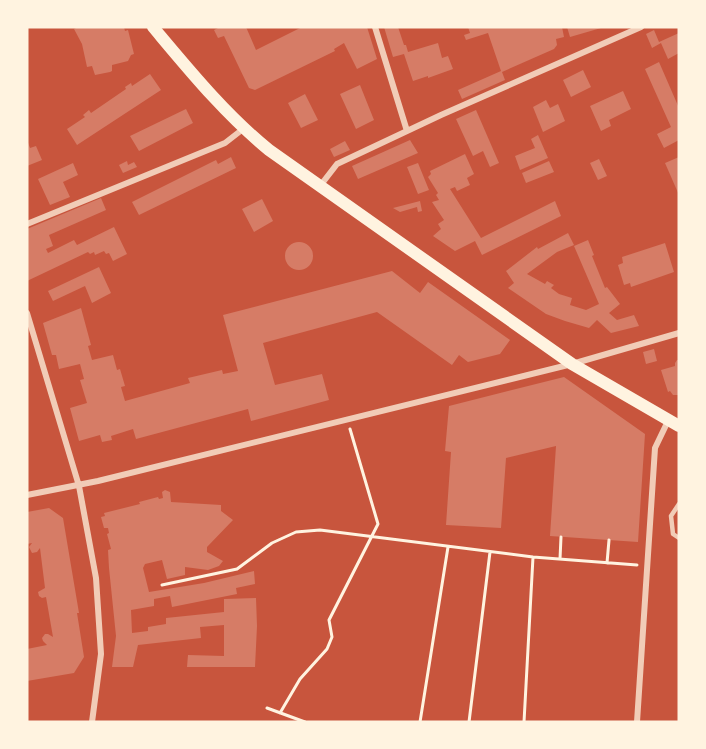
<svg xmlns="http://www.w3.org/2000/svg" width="706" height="749" font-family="'Golos Text',sans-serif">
	<rect width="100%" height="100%" fill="#c8553d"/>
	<!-- building -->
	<path fill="#d67c66" d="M78,27H124L125,31L128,30L134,54L131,55L128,61L112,65V71L110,72L95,75L92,66L87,67L82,44L74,29Z
		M220,27H246L256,50L302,27H367L377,59L357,69L344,43L334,49L335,51L255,90L249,88L224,36L218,38L214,30Z
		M384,27H398L404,45H406L408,52L438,43L442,58L448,56L453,69L428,78V76L413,81L404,54L393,57Z
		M468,27H562L564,37L556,39L557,45L554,49L502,72L505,80L462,99L458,90L501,71L488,33L466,40L464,35L470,33Z
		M567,27H601V28L570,37Z
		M654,30L659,42L679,33V53L668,59L661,43L652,48L646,34Z
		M659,62L679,108V140L664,148L657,134L671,127L645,69Z
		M583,70L591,87L571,97L563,80Z
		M150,74L161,90L77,145L67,129L85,117L83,115L89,110L91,113L126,89L125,87L131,83L132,86Z
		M360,85L374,120L356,129L340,94Z
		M623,91L631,109L609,120L611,126L601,131L590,106Z
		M305,94L318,120L301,128L288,103Z
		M546,100L550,108L558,104L565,121L543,132L533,107Z
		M186,109L193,123L139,151L130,136Z
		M476,110L499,163L490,167L483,151L473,156L456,119Z
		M538,135L548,158L520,170L515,156L535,148L531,139Z
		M27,140L30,148L36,146L42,160L27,166Z
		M410,140L418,153L358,179L352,166Z
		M345,141L350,150L334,157L330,149Z
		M465,154L474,174L467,178L470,185L457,191L455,187L450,189L481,238L555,201L561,216L482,255L475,241L455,251L433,236L441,229L438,224L444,220L432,202L439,200L436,195L438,193L428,177L431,174L430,171Z
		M231,157L236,168L139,215L132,202L216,160L218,164Z
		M679,157V195L665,163Z
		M599,159L607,176L598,180L590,163Z
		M127,161L128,165L134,162L137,167L123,173L119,165Z
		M549,161L554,172L526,183L522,173Z
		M73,163L78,175L63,182L70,197L50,205L38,179Z
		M418,163L429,190L418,194L407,167Z
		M101,198L106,210L49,235L53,246L46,249L48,253L74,240L77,245L114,227L127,254L113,261L109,253L106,254L104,251L95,255L94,252L90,254L88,252L27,281V229Z
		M262,199L273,221L254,232L242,209Z
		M420,201L422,211L418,212L417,207L400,212L393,208Z
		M568,233L574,245L557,252L527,274L545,284L547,281L554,285L551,288L559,294L572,298L570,305L586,310L599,304L574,246L588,240L594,255L592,256L605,288L607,287L620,304L609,313L617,320L634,315L639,326L611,333L597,320L589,328L565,321L546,314L508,288L514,283L506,271L537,247L538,249Z
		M285 256a14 14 0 1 1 28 0a14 14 0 1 1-28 0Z
		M665,243L674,272L631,287L630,283L624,285L618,265L623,263L622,257Z
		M99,267L111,293L92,303L85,286L53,301L48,291Z
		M392,271L420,293L428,282L510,340L500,354L468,362L459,355L452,365L377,312L263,343L275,385L322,374L329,400L251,421L248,409L136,439L133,429L111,436L112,440L102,442L100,435L79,441L70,408L87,403L80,380L84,379L80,364L59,369L56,355H52L43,323L81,308L91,345L88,346L92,360L113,355L117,370L120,369L125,386L121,387L125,401L190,383L188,378L222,370L223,374L238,371L223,315Z
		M654,349L657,361L646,364L643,352Z
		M677,360H679V395H673L670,391L668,392L661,370L675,366V363Z
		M564,377L645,434L638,542L550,536L556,446L506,458L501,528L446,525L451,452L445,451L449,406Z
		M165,490L170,492L171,502L221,505V511L233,520L207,547V552L223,561L219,566L208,570L185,567V575L167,579L162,560L145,564L143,568L149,592L204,583L254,571L255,584L236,588L237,594L172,607L170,596L154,599V606L131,610L132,633L148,631V627L166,624V618L224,612V599L256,598L257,626L255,667H187L188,655L224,656V625L200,627L201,638L138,645L133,667H112L116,636L109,568L108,550L111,549L107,534L109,533L108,528H104L101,517L105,516L104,513L140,504L139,502L158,497L159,499L163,498L162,492Z
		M49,508L63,518L79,613H77L84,657L74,673L27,681V649L47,645L43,641L42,638L45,634H48L53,637L46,597L42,598L39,596L38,592L45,588L40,548L37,552L32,553L29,547L32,543L27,544V512Z"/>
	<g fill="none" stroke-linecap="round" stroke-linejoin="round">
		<!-- path -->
		<path stroke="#fff3e0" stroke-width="3" d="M560,559L561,537
			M607,563L609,540
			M162,585L237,569L272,543L296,532L320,530L533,557L637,565
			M267,708L305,722
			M280,713L300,679L327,649L332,637L329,620L378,524L350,429
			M420,722L448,547
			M469,722L490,552
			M524,722L533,557"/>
		<!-- service -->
		<path stroke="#f1ccb7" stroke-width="4.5" d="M679,504L671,516L673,534L679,538"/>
		<!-- minor -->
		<path stroke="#f1ccb7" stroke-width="6" d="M375,27L407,131
			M320,186L337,164L441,115L641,27
			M27,224L225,143L243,129
			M27,313L79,486L96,578L101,654L92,722
			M27,495L98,481L572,364L679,333
			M637,722L655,448L668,421"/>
		<!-- secondary -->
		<path stroke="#fff3e0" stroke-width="12" d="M153,27C190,71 225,114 269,150L572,364L679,426"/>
	</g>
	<!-- border -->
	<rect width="706" height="749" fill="none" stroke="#fff3e0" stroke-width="57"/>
</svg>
